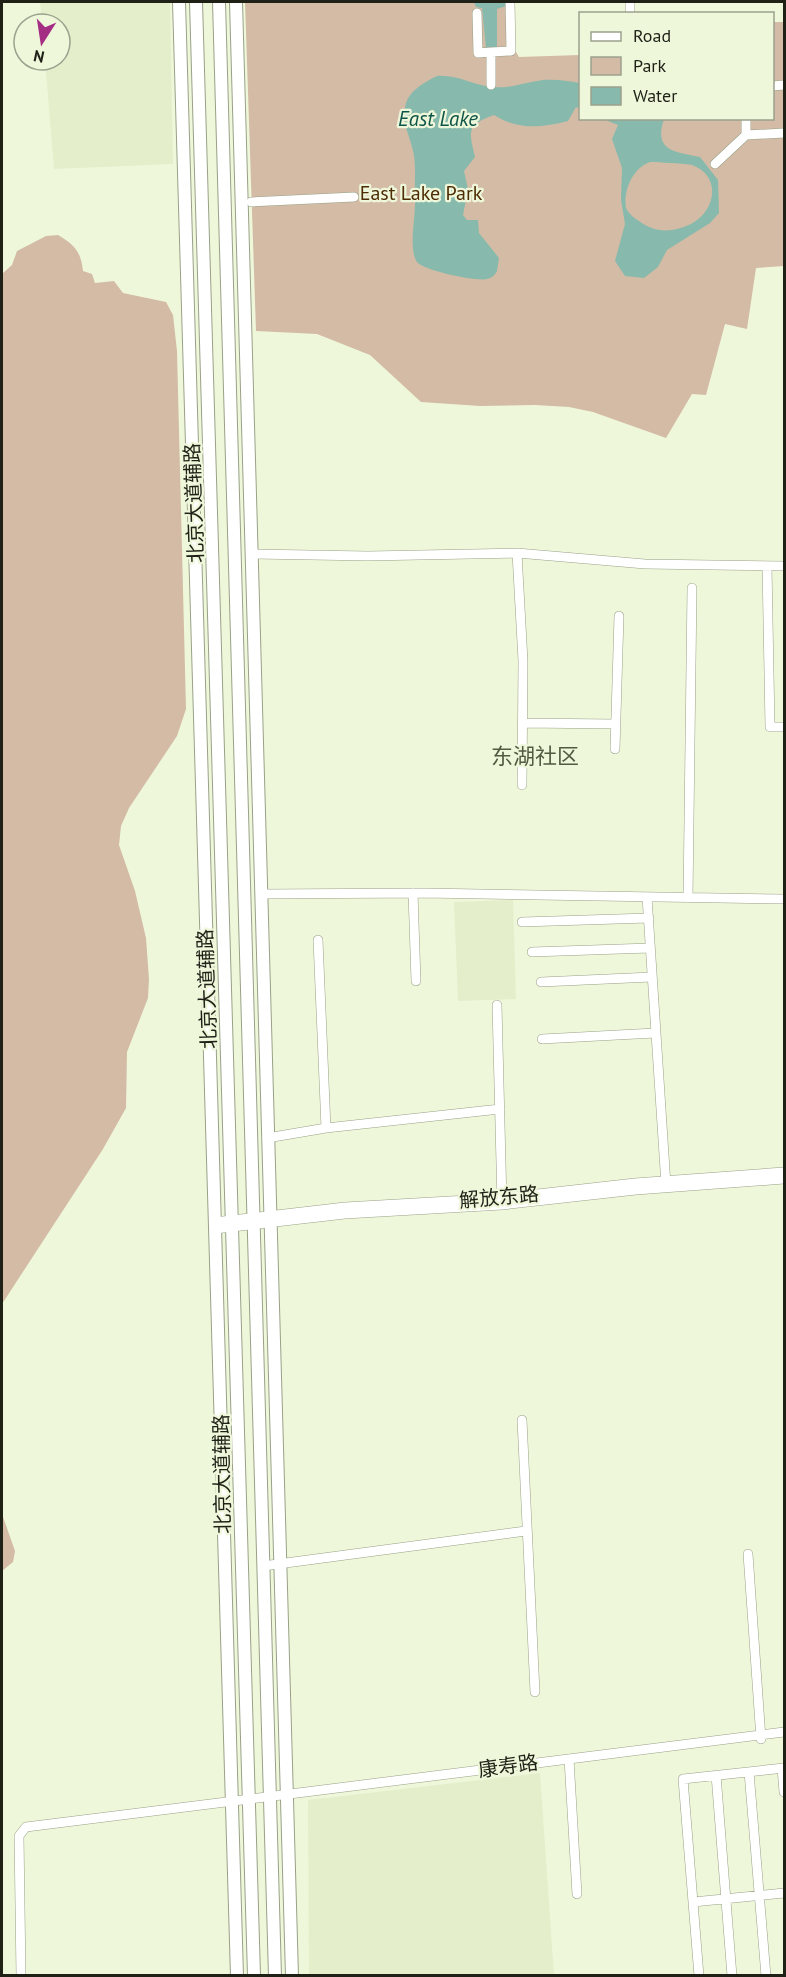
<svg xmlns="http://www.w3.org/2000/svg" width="786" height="1977" font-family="'PT Sans','Noto Sans SC',sans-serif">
	<rect width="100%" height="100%" fill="#eff7db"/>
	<!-- built -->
	<path fill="#e4eecb" d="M40,2H170L173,164L54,169L45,60H60V24H42Z
		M513,900L516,999L458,1001L454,902Z
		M540,1773L554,1975H309L308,1800Z"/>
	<!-- green -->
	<path fill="#d3bba5" d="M245,2H510L512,45L519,57L580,55V118H772L773,22H784V266L756,268L747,329L725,324L706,395L692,394L666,438L593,412L569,407L535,405L480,406L421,402L370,355L317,334L256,331Z
		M58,235C75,245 81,252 83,271L92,274L95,283L114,281L123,293L166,302L173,315L177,351L186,709L177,736L129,808L121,826L119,845L135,891L146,938L149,979L148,998L127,1052L126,1108L103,1149L2,1304V274L12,265L17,251L46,236Z
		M2,1514L15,1551L13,1562L2,1571Z"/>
	<!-- water -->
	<path fill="#87baac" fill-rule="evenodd" d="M474,2H507L506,6L497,9V48H486L482,8L476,7Z
		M437,76C456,74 473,85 492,87C510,89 525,82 543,80C556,79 568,81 580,83V109L576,107L568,121C541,128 518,130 494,115C466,125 469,131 475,157L464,171L468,189L463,215L467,220H478L479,233L499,258L497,271C495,275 492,278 487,279C477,282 422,270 417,262C408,249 416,215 415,198C414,183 417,162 412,147C408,131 401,121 406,103C410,90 425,82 437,76Z
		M603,119H664C653,151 675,152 700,157L718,180L719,213L710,223L667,250L658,267L644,278L625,276L615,261L625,224L621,200L622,168L612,139L618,125ZM650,162C657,162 688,164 692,165C722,176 716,211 691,224C672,233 655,233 639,221C634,218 628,213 626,208C623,190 633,168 650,162Z"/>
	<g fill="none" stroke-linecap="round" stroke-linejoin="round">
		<!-- minor casing -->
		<g stroke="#99a187" stroke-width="10">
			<path id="minor" d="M630,2V10
				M477,13L478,53L491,52
				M491,85V52L511,51L510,2
				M772,86L784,85
				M746,118V135L784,133
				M715,164L746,135
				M251,202L354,197
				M517,553L523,661L522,785
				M252,554L368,556L517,553L645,564L784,566
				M767,566L770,727H784
				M522,723L616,724
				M615,749L619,616
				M413,893L416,981
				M261,894L424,893L784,899
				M647,897L666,1185
				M688,898L692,588
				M522,922L649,918
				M318,940L326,1128
				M532,952L650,948
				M541,982L652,977
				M497,1005L502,1203
				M542,1039L655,1033
				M267,1138L326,1128L500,1109
				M214,1222L345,1207L502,1198L635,1183L784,1172
				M215,1229L345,1214L502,1205L636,1190L784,1179
				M522,1420L535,1692
				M748,1554L761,1739
				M263,1566L526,1531
				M569,1759L577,1894
				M782,1768L784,1792
				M749,1772L766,1976
				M716,1775L732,1976
				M693,1902L784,1893
				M21,1976L19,1836L26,1827L784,1732
				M699,1976L683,1779L784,1768"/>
		</g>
		<!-- major casing -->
		<g stroke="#99a187" stroke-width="14">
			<path id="major" d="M179,2L237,1976
				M196,2L254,1976
				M219,2L275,1976
				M236,2L292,1976"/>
		</g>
		<!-- minor -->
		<use href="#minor" stroke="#fff" stroke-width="9"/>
		<!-- major -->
		<use href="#major" stroke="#fff" stroke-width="12"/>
	</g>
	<g text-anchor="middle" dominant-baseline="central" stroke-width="4.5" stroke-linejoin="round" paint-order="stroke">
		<!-- park labels -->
		<g font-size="20" fill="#4d2c05" stroke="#eff7db">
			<text x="421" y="193">East Lake Park</text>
		</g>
		<!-- street labels -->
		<g font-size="20" fill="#1f2117" stroke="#eff7db">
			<text transform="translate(194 503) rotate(-92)">北京大道辅路</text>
			<text transform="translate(207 989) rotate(-92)">北京大道辅路</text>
			<text transform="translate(499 1197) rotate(-5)">解放东路</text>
			<text transform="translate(222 1474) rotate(-91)">北京大道辅路</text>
			<text transform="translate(508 1766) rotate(-8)">康寿路</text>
		</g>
		<!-- water labels -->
		<g font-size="21" font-style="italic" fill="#0f5548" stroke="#eff7db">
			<text x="438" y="118">East Lake</text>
		</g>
		<!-- quarter labels -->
		<g font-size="22" fill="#535a42" stroke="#eff7db">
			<text x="535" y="756">东湖社区</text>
		</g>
	</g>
	<!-- border -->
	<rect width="786" height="1977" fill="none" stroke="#1f2117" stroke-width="6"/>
	<!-- legend -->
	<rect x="579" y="12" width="195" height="108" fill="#eff7db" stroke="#9ca18d" stroke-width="1.5"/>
	<rect x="591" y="32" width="30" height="9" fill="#ffffff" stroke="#9ca18d" stroke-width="1.5"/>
	<text x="633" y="42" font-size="18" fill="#1f2117">Road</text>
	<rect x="591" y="57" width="30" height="18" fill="#d3bba5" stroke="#9ca18d" stroke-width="1.5"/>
	<text x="633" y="72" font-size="18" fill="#1f2117">Park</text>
	<rect x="591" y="87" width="30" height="18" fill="#87baac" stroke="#9ca18d" stroke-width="1.5"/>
	<text x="633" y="102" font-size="18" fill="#1f2117">Water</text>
	<!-- north arrow -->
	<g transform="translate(42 42) rotate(192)"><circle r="28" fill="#eff7db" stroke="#9ca18d" stroke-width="1.5"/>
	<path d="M0-4.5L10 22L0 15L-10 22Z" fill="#a52e85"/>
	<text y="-9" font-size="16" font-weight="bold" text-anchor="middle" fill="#1f2117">N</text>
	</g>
</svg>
